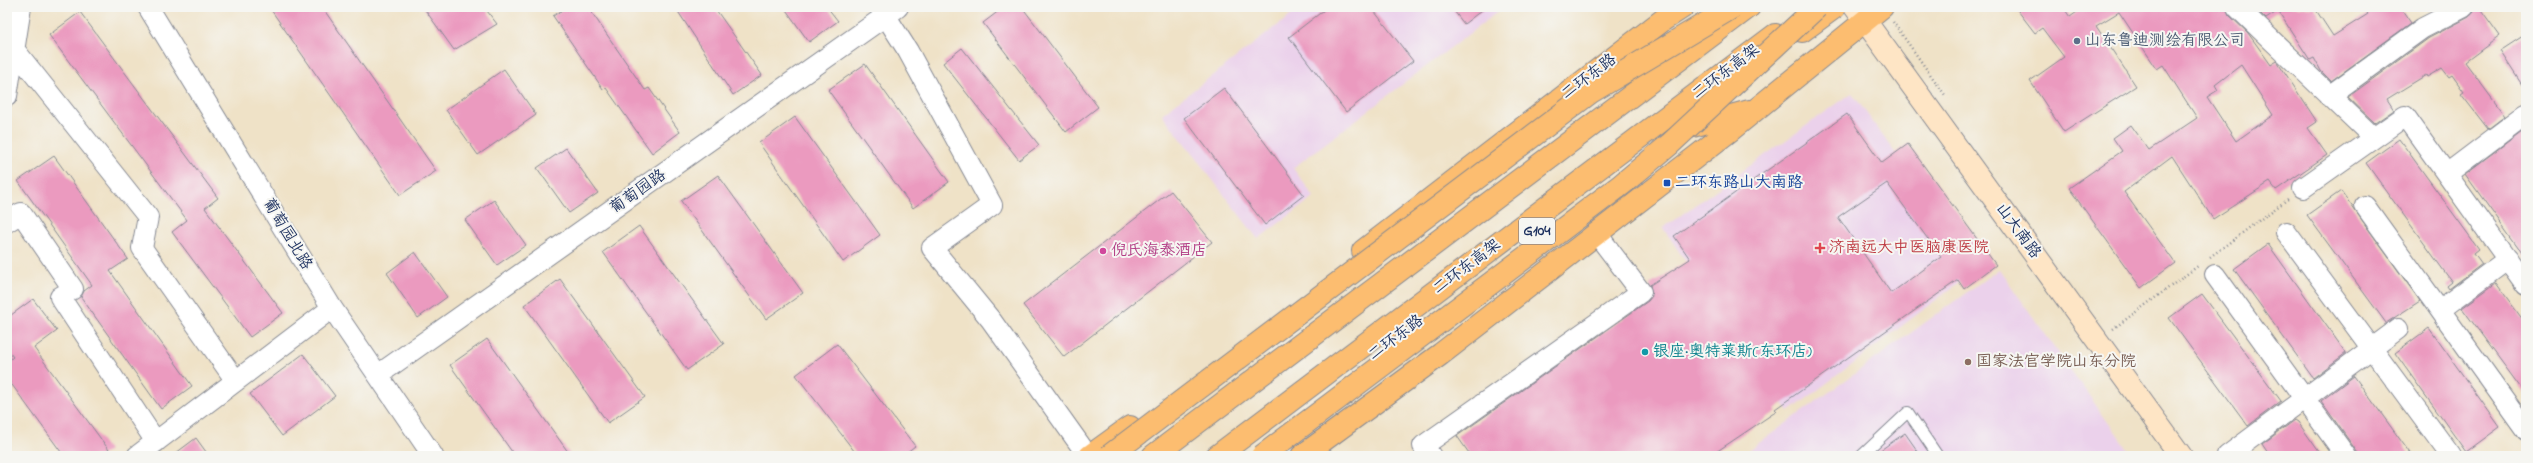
<svg xmlns="http://www.w3.org/2000/svg" width="2533" height="463" font-family="'Indie Flower','LXGW WenKai TC',sans-serif">
	<rect width="100%" height="100%" fill="#f6f6f2"/>
	<filter id="ink" filterUnits="userSpaceOnUse"><feTurbulence type="fractalNoise" baseFrequency=".025" numOctaves="2"/><feDisplacementMap in="SourceGraphic" scale="8" xChannelSelector="R" yChannelSelector="G"/><feConvolveMatrix kernelMatrix="1 2 1 2 8 2 1 2 1" color-interpolation-filters="sRGB"/></filter>
	<filter id="wash" filterUnits="userSpaceOnUse"><feTurbulence type="fractalNoise" baseFrequency=".012" numOctaves="4" result="noise"/><feDisplacementMap in="SourceGraphic" scale="16" xChannelSelector="R" yChannelSelector="G"/><feGaussianBlur stdDeviation="0.9" result="paint"/><feColorMatrix in="noise" values="0 0 0 0 0 0 0 0 0 0 0 0 0 0 0 0 0 1.4 0 .05"/><feComposite in="paint" operator="in"/></filter>
	<g filter="url(#wash)">
		<rect width="100%" height="100%" fill="#efe2c7"/>
		<!-- built -->
		<path fill="#ebd1eb" d="M1302,7H1504L1293,168L1314,197L1258,239L1162,114Z
			M1852,93L1978,268L1789,412L1663,228Z
			M1999,269L2132,456H1741Z"/>
		<g id="blocks">
			<!-- building -->
			<path fill="#eb9abf" fill-rule="evenodd" d="M269,7H322L436,171L400,195Z
				M423,7H484L497,24L454,50Z
				M567,7H588L645,90L649,88L680,132L652,153L606,88L603,89L553,16Z
				M675,7H714L762,75L733,95Z
				M784,7H827L838,21L809,42Z
				M1004,7H1022L1098,107L1066,132L983,23Z
				M1328,7H1371L1413,61L1346,112L1289,37Z
				M1451,7H1486L1464,24Z
				M2015,7H2063L2070,17L2084,7H2226L2229,15L2248,33L2271,65L2277,61L2278,62L2317,122L2308,128L2327,155L2276,190L2270,182L2213,219L2172,156L2124,192L2175,263L2141,288L2069,188L2122,151L2113,138L2131,125L2149,150L2197,118L2163,65L2157,69L2119,12L2096,26L2136,86L2064,132L2030,81L2064,57L2042,28L2035,33ZM2241,65L2273,115L2236,141L2207,97L2218,90L2215,85Z
				M2254,7H2314L2333,36L2368,14L2363,7H2400L2411,23L2331,81L2321,71L2314,58L2310,60L2278,11L2266,19Z
				M2475,7H2479L2500,36L2465,62L2505,116L2488,129L2461,94L2464,92L2452,75L2449,77L2442,68L2427,77L2426,75L2387,99L2394,110L2375,123L2348,97L2429,38L2469,17Z
				M80,12L218,198L205,208L283,313L250,337L172,232L187,220L49,35Z
				M2526,34V91L2500,51Z
				M962,48L1039,145L1019,160L943,63Z
				M865,64L949,182L913,208L828,90Z
				M504,69L536,115L478,155L446,110Z
				M1224,88L1304,195L1265,225L1184,118Z
				M1847,114L1882,163L1908,144L1996,265L1964,289L1958,280L1775,409L1777,411L1710,456H1471L1457,436L1648,301L1652,296L1650,285L1690,259L1674,236ZM1887,183L1941,257L1891,293L1838,217Z
				M795,117L880,235L843,262L759,143Z
				M2526,128V259L2465,174Z
				M2399,139L2479,249L2474,253L2482,264L2449,289L2447,286L2452,282L2366,163Z
				M566,148L598,193L569,213L537,168Z
				M54,156L128,259L110,271L192,386L161,409L81,297L84,291L92,285L18,181Z
				M718,175L803,293L766,319L681,201Z
				M1171,191L1212,242L1064,357L1023,305Z
				M2341,191L2420,301L2386,323L2307,215Z
				M494,200L526,245L497,265L465,220Z
				M639,226L724,344L687,370L603,252Z
				M2268,244L2346,353L2313,378L2234,269Z
				M415,252L447,297L418,318L387,273Z
				M560,279L645,397L608,423L524,305Z
				M2496,283L2526,324V395L2462,308Z
				M2202,294L2281,401L2248,426L2169,318Z
				M33,299L57,331L34,348L109,450L100,456H64L7,378V362L13,357L7,349V318Z
				M2429,328L2500,427L2466,452L2395,353Z
				M487,339L571,456H515L450,365Z
				M837,344L915,446L902,456H858L796,375Z
				M303,354L335,396L282,436L250,394Z
				M2354,376L2412,456H2360L2321,401Z
				M2295,420L2298,422L2322,456H2270L2262,444Z
				M1905,433L1921,456H1872Z
				M196,438L209,456H172Z"/>
		</g>
	</g>
	<g filter="url(#ink)">
		<use href="#blocks" fill-opacity="0" stroke="#858892" stroke-width="1"/>
		<g fill="none" stroke-linecap="round" stroke-linejoin="round">
			<!-- lane casing -->
			<g stroke="#858892" stroke-width="12">
				<path id="lane" d="M1861,456L1908,412L1938,456"/>
			</g>
			<!-- street casing -->
			<g stroke="#858892" stroke-width="22">
				<path id="street" d="M148,7L332,308L433,456
					M880,7L908,51L992,205L932,248L991,320L1088,456
					M2237,7L2374,138
					M14,49L148,217L142,248L236,381
					M7,96L21,7
					M2329,96L2423,28L2464,7
					M2448,173L2526,114
					M2303,188L2405,116L2526,285
					M2365,206L2440,310L2508,259
					M7,222L21,213L73,289L60,297L156,442
					M2286,232L2451,456
					M2215,275L2346,456
					M2440,310L2526,430
					M378,375L898,7
					M137,456L332,308
					M1431,456L1423,446L1641,292L1597,234
					M2227,456L2398,329"/>
			</g>
			<!-- secondary casing -->
			<g stroke="#858892" stroke-width="24">
				<path id="secondary" d="M1855,7L2181,456"/>
			</g>
			<!-- highway casing -->
			<g stroke="#858892" stroke-width="24">
				<path id="highway" d="M1802,31L1835,7
					M1682,129L1749,111
					M1363,251L1663,20L1683,7
					M1090,456L1130,427
					M1153,456L1749,7
					M1217,456L1775,35
					M1302,456L1441,354L1732,129L1882,7"/>
			</g>
			<!-- path -->
			<path stroke="#858892" stroke-width="2.5" stroke-dasharray="1 3" stroke-linecap="butt" d="M1893,22L1945,95
				M2210,257L2288,199
				M2113,329L2198,266"/>
			<!-- lane -->
			<use href="#lane" stroke="#fff" stroke-width="10"/>
			<!-- street -->
			<use href="#street" stroke="#fff" stroke-width="20"/>
			<!-- secondary -->
			<use href="#secondary" stroke="#fee5c5" stroke-width="22"/>
			<!-- highway -->
			<use href="#highway" stroke="#fcbd6f" stroke-width="22"/>
			<!-- highway-bridge casing -->
			<g stroke="#858892" stroke-width="24" stroke-linecap="butt">
				<path id="highway-bridge" d="M1109,456L1591,92L1733,7
					M1262,456L1621,185L1670,144L1817,7"/>
			</g>
			<!-- highway-bridge -->
			<use href="#highway-bridge" stroke="#fcbd6f" stroke-width="22"/>
		</g>
	</g>
	<!-- markers -->
	<circle fill="#5c6f8a" stroke="#f6f6f2" stroke-width="1.5" cx="2077" cy="41" r="4"/>
	<rect fill="#1a4fb4" stroke="#f6f6f2" stroke-width="1.5" x="1663" y="179" width="8" height="8" rx="2"/>
	<path fill="#e0444e" stroke="#f6f6f2" stroke-width="1.5" d="M1818 242h4v4h4v4h-4v4h-4v-4h-4v-4h4z"/>
	<circle fill="#d1479c" stroke="#f6f6f2" stroke-width="1.5" cx="1103" cy="251" r="4"/>
	<circle fill="#0f9aa8" stroke="#f6f6f2" stroke-width="1.5" cx="1645" cy="352" r="4"/>
	<circle fill="#8d6e63" stroke="#f6f6f2" stroke-width="1.5" cx="1968" cy="362" r="4"/>
	<g text-anchor="middle" dominant-baseline="central" stroke-width="4" stroke-linejoin="round" paint-order="stroke">
		<!-- shield labels -->
		<rect fill="#f6f6f2" stroke="#5d6b8a" stroke-width="1" x="1519" y="218" width="36" height="26" rx="3"/>
		<g font-size="15" font-weight="bold" fill="#1b2f5e">
			<text x="1537" y="231">G104</text>
		</g>
		<!-- service labels -->
		<g font-size="16" fill="#4e5e75" stroke="#f6f6f2" text-anchor="start">
			<text x="2085" y="41">山东鲁迪测绘有限公司</text>
		</g>
		<!-- street labels -->
		<g font-size="16" fill="#1b2f5e" stroke="#f6f6f2">
			<text transform="translate(1726 72) rotate(-37)">二环东高架</text>
			<text transform="translate(1589 77) rotate(-37)">二环东路</text>
			<text transform="translate(638 192) rotate(-35)">葡萄园路</text>
			<text transform="translate(2018 231) rotate(54)">山大南路</text>
			<text transform="translate(287 234) rotate(59)">葡萄园北路</text>
			<text transform="translate(1467 267) rotate(-37)">二环东高架</text>
			<text transform="translate(1396 338) rotate(-37)">二环东路</text>
		</g>
		<!-- transit labels -->
		<g font-size="16" fill="#164399" stroke="#f6f6f2" text-anchor="start">
			<text x="1675" y="183">二环东路山大南路</text>
		</g>
		<!-- health labels -->
		<g font-size="16" fill="#be3a42" stroke="#f6f6f2" text-anchor="start">
			<text x="1829" y="248">济南远大中医脑康医院</text>
		</g>
		<!-- hotel labels -->
		<g font-size="16" fill="#b23c85" stroke="#f6f6f2" text-anchor="start">
			<text x="1111" y="251">倪氏海泰酒店</text>
		</g>
		<!-- culture labels -->
		<g font-size="16" fill="#0d838f" stroke="#f6f6f2" text-anchor="start">
			<text x="1653" y="352">银座·奥特莱斯(东环店)</text>
		</g>
		<!-- education labels -->
		<g font-size="16" fill="#785e54" stroke="#f6f6f2" text-anchor="start">
			<text x="1976" y="362">国家法官学院山东分院</text>
		</g>
	</g>
	<!-- margin -->
	<rect width="2533" height="463" fill="none" stroke="#f6f6f2" stroke-width="24"/>
</svg>
